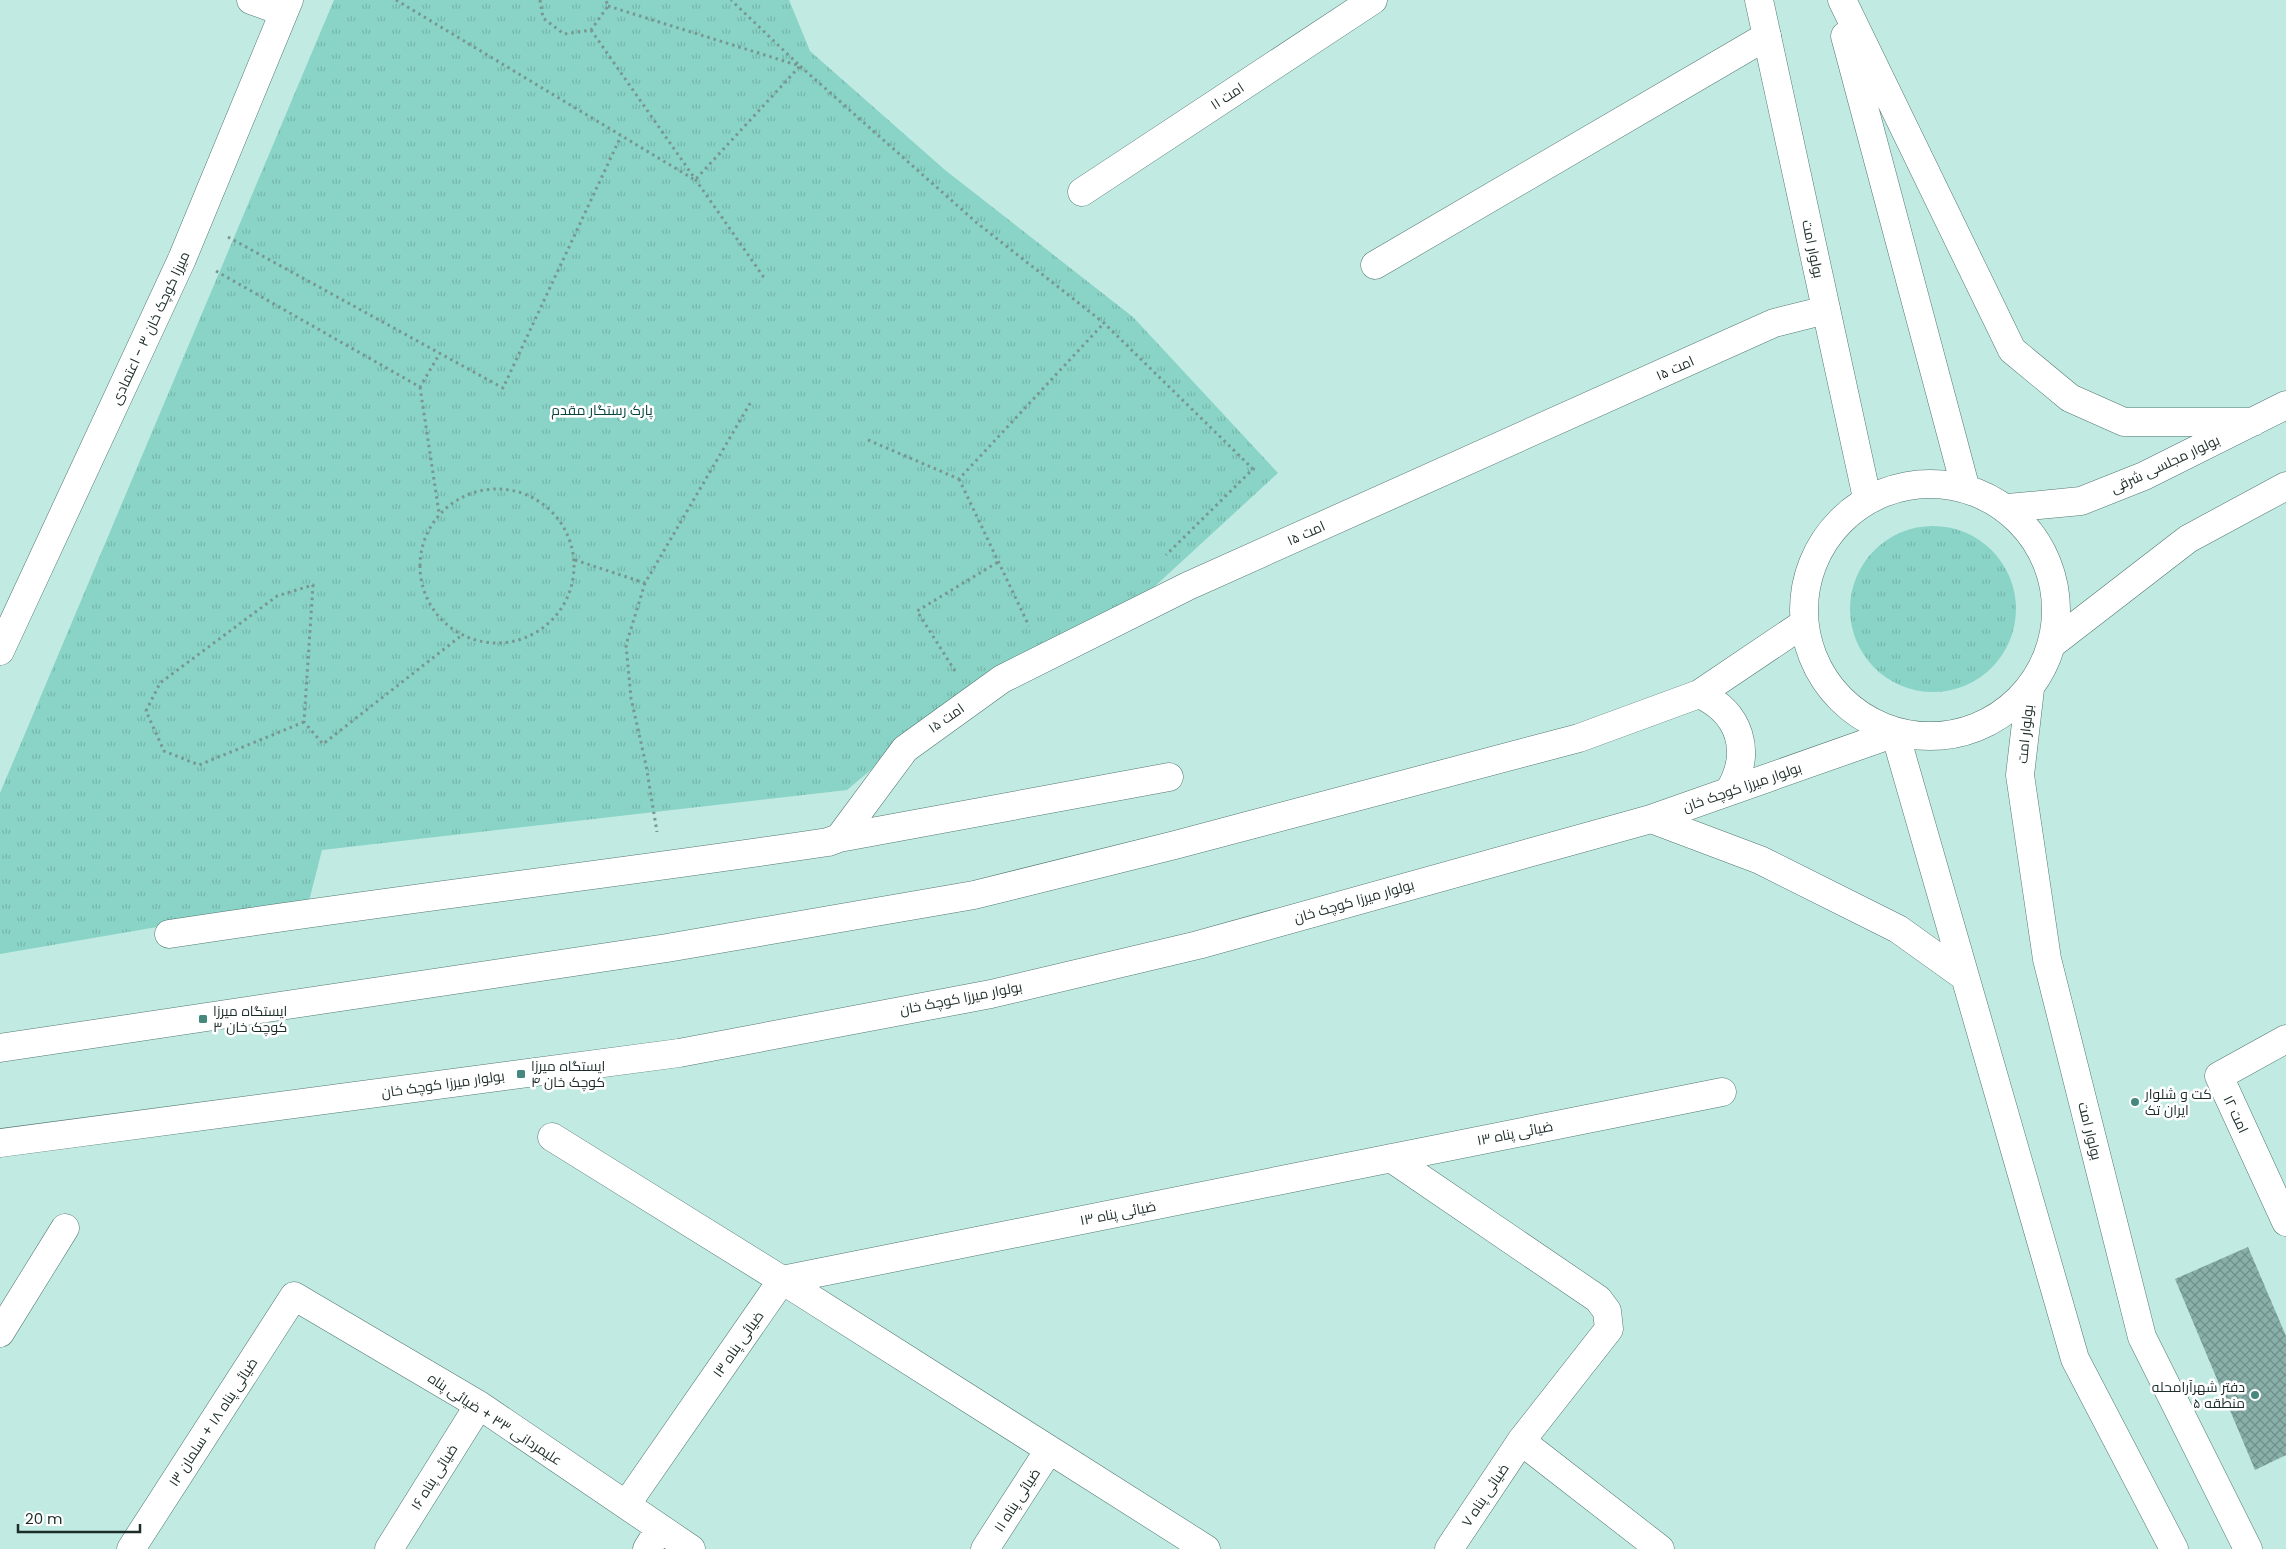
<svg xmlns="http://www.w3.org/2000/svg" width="2286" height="1549" font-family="Poppins,Cairo,sans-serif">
	<defs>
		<pattern id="grass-tufts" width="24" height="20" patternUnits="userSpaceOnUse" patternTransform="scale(1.25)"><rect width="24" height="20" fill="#89d4c7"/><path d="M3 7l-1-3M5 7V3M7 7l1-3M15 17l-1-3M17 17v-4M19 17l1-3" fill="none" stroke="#76b6ab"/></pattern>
		<pattern id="building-cross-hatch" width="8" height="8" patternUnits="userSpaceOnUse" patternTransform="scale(1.25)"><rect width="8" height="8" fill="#89b0a9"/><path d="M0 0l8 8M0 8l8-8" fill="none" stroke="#6f8f8a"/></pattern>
	</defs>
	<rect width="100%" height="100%" fill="#c1eae2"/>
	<!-- grass -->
	<path fill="url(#grass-tufts)" d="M334,0H789L810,51L945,170L1133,317L1278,473L1141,599L966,690L847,790L322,850L309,901L0,954V793Z
		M1850 609a83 83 0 1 1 166 0a83 83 0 1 1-166 0Z"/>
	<!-- building -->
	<path fill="url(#building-cross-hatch)" d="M2248,1247L2286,1336V1455L2255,1470L2175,1279Z"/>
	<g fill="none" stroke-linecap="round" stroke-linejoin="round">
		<!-- minor casing -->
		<g stroke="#527871" stroke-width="29">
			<path id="minor" d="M251,0L284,12
				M1082,192L1373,0
				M1375,265L1767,36
				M0,651L182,259L289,0
				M839,838L905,749L1002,679L1188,586L1774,323L1826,310
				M169,934C388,900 609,875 828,842L839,838L1169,777
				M2286,1039L2219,1076L2286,1222
				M552,1137L782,1280L1206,1549
				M1391,1158L1598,1299L1607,1311L1609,1329L1521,1441L1449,1549
				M0,1333L65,1228
				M1521,1441L1660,1549
				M626,1505L782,1280L1722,1092
				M131,1549L294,1296L479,1405L691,1549
				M389,1549L479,1405
				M647,1549L660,1528
				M985,1549L1049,1450"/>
		</g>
		<!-- major casing -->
		<g stroke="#527871" stroke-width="29">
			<path id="major" d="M1759,0L1867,498
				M1842,0L2012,350L2070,398L2124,422H2253
				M1845,36L1965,486
				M1804 610a126 126 0 1 1 252 0a126 126 0 1 1-252 0Z
				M2008,508L2081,501L2144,476L2286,405
				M2052,644L2188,539L2286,486
				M2030,689L2020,775L2047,959L2142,1337L2248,1549
				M1699,694C1740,712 1753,752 1729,791
				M1895,733L2075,1359L2174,1549
				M1651,819L1760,860L1898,929L1965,977
				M0,1048L667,948L974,895L1175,845L1579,738L1699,694L1803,624
				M0,1143L679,1053L991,994L1198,945L1651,819L1895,733"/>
		</g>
		<!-- path -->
		<path stroke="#789791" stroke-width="3" stroke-dasharray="2.5 4" stroke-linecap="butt" d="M396,0L695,180L800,66L731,0
			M540,0L543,18L564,34L591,30L608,6L606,0
			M608,6L800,66L977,223L1104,323L1253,469L1166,555
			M591,30L765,279
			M228,237L503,388L621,136
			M216,271L420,387L440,353
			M420,387L439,513
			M868,440L959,479L1104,323
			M959,479L1029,626
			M420 566a77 77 0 1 1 154 0a77 77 0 1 1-154 0Z
			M575,560L645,583L752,400
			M645,583L626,645L631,698L646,765L657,832
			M955,671L917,611L998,562
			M304,722L199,765L164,751L146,711L160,683L277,596L313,585L304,722L323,744L462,635"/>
		<!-- minor -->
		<use href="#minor" stroke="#fff" stroke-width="28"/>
		<!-- major -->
		<use href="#major" stroke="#fff" stroke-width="28"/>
	</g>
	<!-- markers -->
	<g fill="#45897e" stroke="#fff" stroke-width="2">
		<rect x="198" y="1014" width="10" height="10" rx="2.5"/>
		<rect x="516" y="1069" width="10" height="10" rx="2.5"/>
		<circle cx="2135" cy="1102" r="5"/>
		<circle cx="2255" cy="1395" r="5"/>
	</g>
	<g text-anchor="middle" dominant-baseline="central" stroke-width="5" stroke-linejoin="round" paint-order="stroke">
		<!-- street labels -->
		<g font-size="14" fill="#1c2c29" stroke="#fff">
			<text transform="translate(1227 96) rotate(-33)">امت ۱۱</text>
			<text transform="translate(1813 249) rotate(78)">بولوار امت</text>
			<text transform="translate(150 328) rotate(-65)">میرزا کوچک خان ۳ - اعتمادی</text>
			<text transform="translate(1675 368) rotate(-24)">امت ۱۵</text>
			<text transform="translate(2165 464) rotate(-25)">بولوار مجلسی شرقی</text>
			<text transform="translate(1306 533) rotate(-24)">امت ۱۵</text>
			<text transform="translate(946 718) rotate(-35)">امت ۱۵</text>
			<text transform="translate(2025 734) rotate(-84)">بولوار امت</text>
			<text transform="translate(1742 787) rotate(-19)">بولوار میرزا کوچک خان</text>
			<text transform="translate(1354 901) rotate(-16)">بولوار میرزا کوچک خان</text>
			<text transform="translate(961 998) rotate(-11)">بولوار میرزا کوچک خان</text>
			<text transform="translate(443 1084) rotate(-8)">بولوار میرزا کوچک خان</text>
			<text transform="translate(2236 1114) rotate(65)">امت ۱۲</text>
			<text transform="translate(2090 1131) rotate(76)">بولوار امت</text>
			<text transform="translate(1515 1133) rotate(-11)">ضیائی پناه ۱۳</text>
			<text transform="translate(1118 1213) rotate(-11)">ضیائی پناه ۱۳</text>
			<text transform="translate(738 1344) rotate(-55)">ضیائی پناه ۱۳</text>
			<text transform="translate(495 1419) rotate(33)">علیمردانی ۳۳ + ضیائی پناه</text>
			<text transform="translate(213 1422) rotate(-57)">ضیائی پناه ۱۸ + سلمان ۱۳</text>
			<text transform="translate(434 1477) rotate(-58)">ضیائی پناه ۱۶</text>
			<text transform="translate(1485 1495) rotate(-56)">ضیائی پناه ۷</text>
			<text transform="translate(1017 1500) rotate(-57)">ضیائی پناه ۱۱</text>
		</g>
		<!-- park labels -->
		<g font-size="14" fill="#07443d" stroke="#fff">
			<text x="602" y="410">پارک رستگار مقدم</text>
		</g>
		<!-- poi labels -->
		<g font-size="14" fill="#1c2c29" stroke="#fff" text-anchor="start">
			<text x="213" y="1011">ایستگاه میرزا<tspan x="213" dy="16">کوچک خان ۳</tspan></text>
			<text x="531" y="1066">ایستگاه میرزا<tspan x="531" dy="16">کوچک خان ۴</tspan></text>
			<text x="2145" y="1094">کت و شلوار<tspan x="2145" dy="16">ایران تک</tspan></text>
			<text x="2245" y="1387" text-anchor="end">دفتر شهرآرامحله<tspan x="2245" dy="16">منطقه ۵</tspan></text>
		</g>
	</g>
	<!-- scale -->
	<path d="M18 1524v8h122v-8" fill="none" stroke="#1c2c29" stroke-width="2.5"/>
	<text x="25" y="1524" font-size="15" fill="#1c2c29" stroke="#ffffff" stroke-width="4" paint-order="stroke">20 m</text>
</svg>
